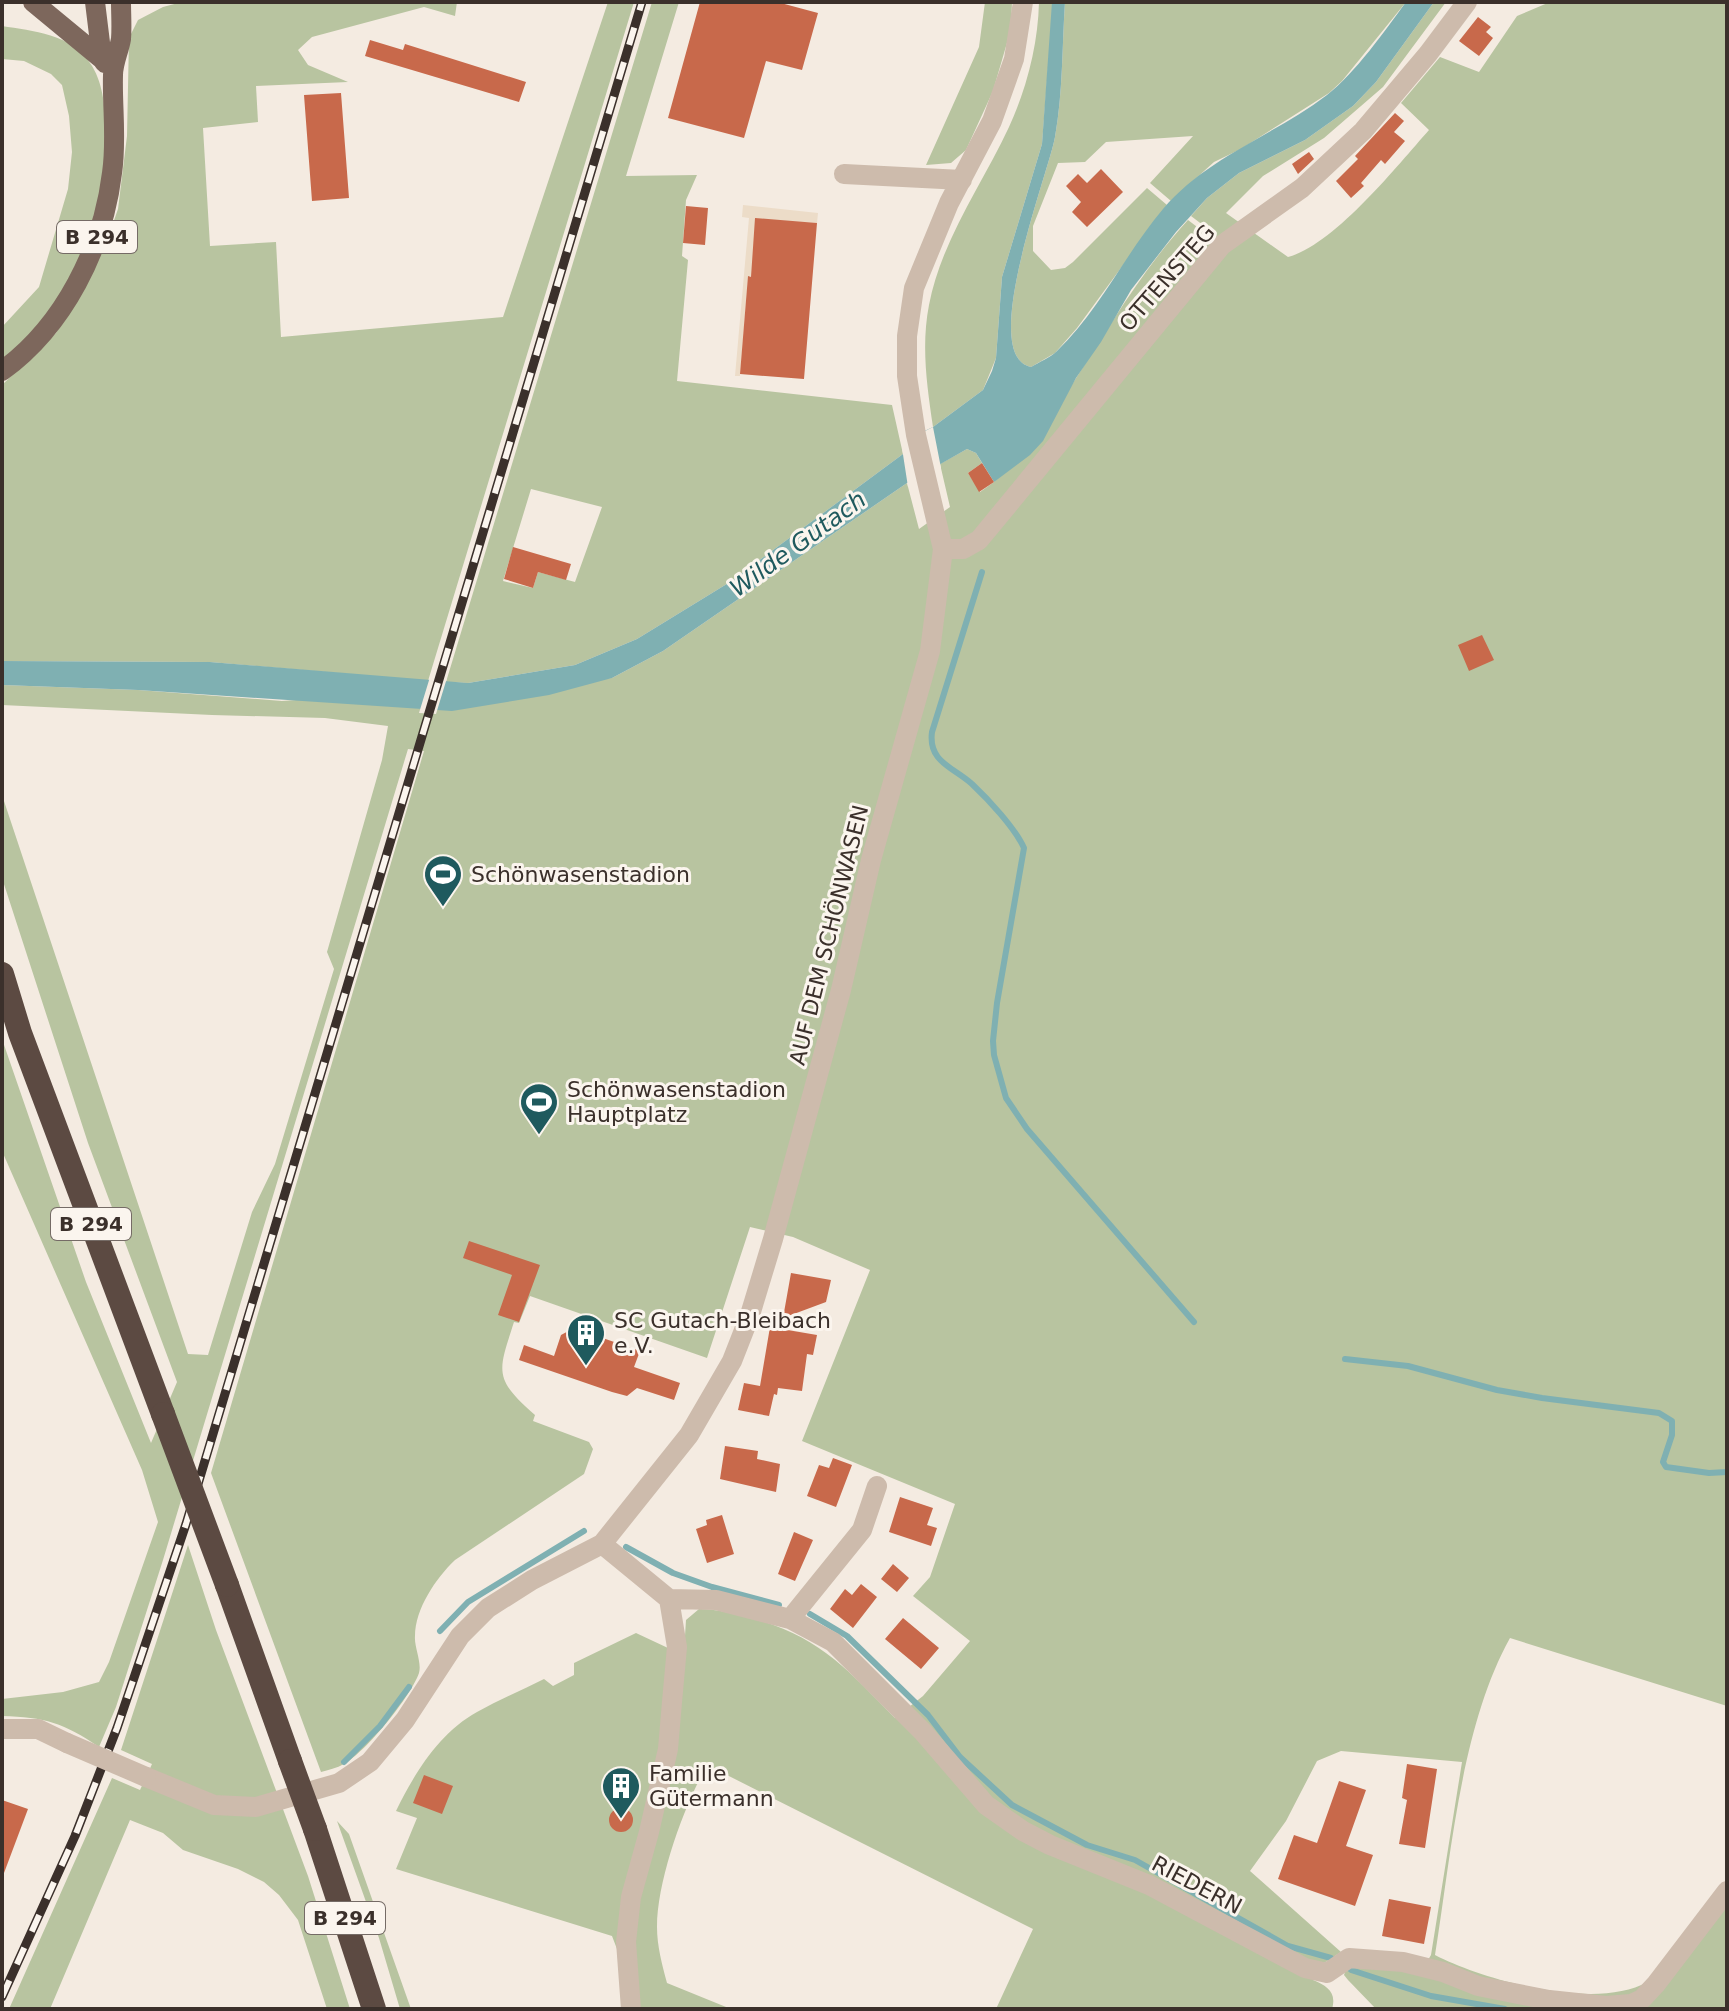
<svg xmlns="http://www.w3.org/2000/svg" width="1729" height="2011" font-family="'DejaVu Sans',sans-serif">
	<rect width="100%" height="100%" fill="#f4ebe1"/>
	<!-- green -->
	<path fill="#b8c4a0" fill-rule="evenodd" d="M182,2H457L455,16L424,7L312,37L298,50L308,65L348,82L256,86L258,122L203,128L210,246L276,242L281,337L503,317L608,2H634L428,681L210,662L2,661V385L56,333L83,289L106,243L118,209L127,136L129,38L138,20L163,7Z
		M652,2H679L626,176L697,175L686,200L682,256L688,260L677,381L892,405L903,454L730,582L637,639L575,665L468,683L446,682ZM531,489L602,507L575,582L538,572L533,588L503,581Z
		M985,2H1012L1011,29L993,91L966,150L951,163L926,165L979,47Z
		M1039,2H1052V17L1042,144L1002,277L996,358L983,390L933,427C927,386 921,346 929,305C941,241 982,185 1009,127C1027,88 1038,44 1039,2Z
		M1065,2H1406L1342,81L1329,93L1241,149L1214,162L1171,201L1150,183L1193,136L1106,142L1085,162L1058,163L1033,226V251L1051,270L1065,268L1073,262L1147,188L1167,205L1077,328L1055,353L1031,367C977,356 1049,172 1055,137C1063,93 1062,46 1065,2Z
		M1434,2H1446L1383,87L1324,138L1263,176L1226,213L1288,257C1334,245 1397,166 1429,130L1401,103L1440,57L1479,72L1517,16L1550,2H1727V1706L1510,1638C1461,1726 1451,1856 1435,1955C1485,1981 1597,2011 1647,1982C1659,1972 1669,1957 1678,1944C1695,1923 1711,1902 1727,1881V2009H1376L1348,1980L1344,1975L1346,1969L1350,1966L1422,1970L1431,1955L1462,1762L1341,1751L1317,1761L1286,1821L1250,1871L1341,1952L1324,1963L1313,1980C1327,1986 1337,1992 1332,2009H996L1033,1929L707,1765C684,1806 657,1880 657,1927C657,1946 662,1964 667,1983L731,2009H623L617,1949L612,1936L396,1869L417,1818L396,1811C414,1774 439,1733 477,1712C499,1700 522,1690 544,1679L553,1686L574,1675V1663L636,1633L668,1648L685,1636L686,1620L699,1609C716,1609 731,1613 748,1617C818,1635 846,1668 895,1718L923,1696L970,1641L913,1596L930,1577L955,1504L802,1441L870,1270L793,1237L750,1227L707,1358L530,1296L519,1323L514,1322C498,1372 493,1378 535,1415L533,1421L589,1442L593,1449L584,1474L455,1560C436,1578 415,1609 415,1636C414,1647 422,1662 419,1673C411,1696 366,1752 344,1764C337,1768 328,1770 321,1772L211,1473L424,751L408,749L163,1560L116,1707L99,1747C64,1723 45,1717 2,1716V1699L63,1692L99,1682L109,1662L158,1522L142,1470L2,1151V1039L86,1282L151,1443L177,1382L88,1143L2,878V795L188,1354L208,1355L252,1212L275,1164L334,969L327,952L382,760L388,726L325,718L212,715L2,705V685L138,690L282,701L612,678L663,651L907,483L919,529L950,507L940,464L967,449L976,453L982,463L968,473L980,492L994,482C1020,451 1049,420 1071,386C1108,329 1142,270 1188,220L1209,236L1212,232L1191,216L1207,198L1239,173L1305,140L1353,106L1376,82Z
		M2,26C33,31 71,34 90,63C105,84 106,116 105,140C104,165 103,190 97,214C88,249 58,306 34,333C24,343 12,352 2,362V327L39,287L68,189L72,152L69,116L62,85L51,74L24,61L2,59Z
		M188,1545L216,1630L308,1876L350,2009H327L298,1920L279,1895L264,1882L238,1869L183,1850L163,1833L130,1820L50,2009H9L112,1778L140,1790L152,1764L121,1750Z
		M337,1821L349,1834L411,2009H400L379,1938Z"/>
	<!-- plaza -->
	<path fill="#ecdcc8" d="M743,205L818,213L817,223L755,219L759,277H748L740,376H735L749,218L742,217Z"/>
	<!-- water -->
	<path fill="#7fb0b2" d="M1052,2H1065C1062,46 1063,93 1055,137C1049,172 977,356 1031,367C1039,362 1050,358 1057,351C1099,311 1125,254 1163,209C1207,157 1273,136 1327,95C1356,72 1384,32 1406,2H1434L1376,82L1353,106L1305,140L1239,173L1207,198L1176,232L1131,290L1101,342L1076,378L1043,441L1030,455L994,482L976,453L967,449L907,483L663,651L612,678L549,695L452,711L138,690L2,685V661L210,662L468,683L575,665L637,639L730,582L903,454L916,435L933,427L983,390L992,371L996,358L1002,277L1042,144Z"/>
	<!-- pier -->
	<path fill="#f4ebe1" d="M933,427L941,468L908,487L902,448L909,439Z
		M430,677L447,678L436,714L419,713Z"/>
	<g fill="none" stroke-linecap="round" stroke-linejoin="round">
		<!-- stream -->
		<path stroke="#7fb0b2" stroke-width="6" d="M982,572L932,732C928,762 953,767 972,784C988,799 1015,828 1024,848L997,1003L993,1041L994,1055L1006,1098L1027,1129L1194,1322
			M1345,1359L1408,1366L1497,1390L1542,1398L1659,1413L1672,1421V1435L1663,1462L1666,1467L1709,1473L1727,1472
			M626,1547L673,1573L712,1587L779,1605
			M810,1614L847,1636L928,1715L960,1757L1012,1805L1087,1845L1135,1860L1288,1946L1331,1958
			M440,1631L468,1602L584,1531
			M344,1762L380,1726L409,1687
			M1351,1970L1431,1996L1505,2009"/>
	</g>
	<!-- building -->
	<path fill="#c8694b" d="M700,2H777L818,13L802,70L766,61L744,138L668,118Z
		M1478,17L1491,27L1486,32L1493,38L1479,56L1459,41Z
		M370,40L403,50L405,44L526,82L519,102L365,56Z
		M341,93L349,198L312,201L304,95Z
		M1395,113L1404,121L1394,132L1405,141L1385,164L1381,160L1361,183L1364,186L1351,198L1336,181L1358,159L1355,156Z
		M1309,152L1314,159L1298,174L1292,164Z
		M1101,169L1123,192L1087,227L1072,212L1081,202L1066,186L1078,174L1087,183Z
		M686,206L708,208L705,245L683,243Z
		M755,218L817,223L804,379L740,374L748,276L751,277Z
		M982,463L994,482L979,492L968,473Z
		M513,547L571,564L566,580L538,572L533,588L504,579Z
		M1482,635L1494,660L1469,671L1458,645Z
		M469,1241L540,1265L519,1322L498,1315L512,1275L463,1258Z
		M791,1273L831,1280L826,1302L783,1318Z
		M770,1327L817,1335L813,1355L807,1354L802,1391L778,1388L777,1395L774,1394L769,1416L738,1410L744,1383L760,1386Z
		M574,1328L640,1351L634,1367L680,1383L674,1400L637,1388L627,1396L612,1392L519,1360L524,1345L554,1356L561,1335Z
		M725,1446L758,1451L757,1459L780,1464L776,1492L720,1479Z
		M833,1458L852,1465L836,1507L807,1496L819,1465L829,1468Z
		M900,1497L933,1508L927,1525L937,1528L931,1546L889,1532Z
		M722,1515L734,1554L707,1563L696,1529L707,1525L706,1520Z
		M794,1532L813,1540L795,1581L778,1574Z
		M893,1564L909,1578L897,1592L881,1579Z
		M861,1584L877,1597L853,1628L830,1609L845,1589L852,1595Z
		M903,1618L939,1648L921,1669L885,1639Z
		M1407,1764L1437,1769L1425,1848L1399,1844L1407,1800L1402,1798Z
		M424,1775L453,1786L442,1814L413,1803Z
		M1339,1781L1366,1790L1346,1846L1373,1855L1355,1906L1278,1879L1294,1835L1317,1843Z
		M2,1800L28,1809L4,1873H2Z
		M609 1820a12 12 0 1 1 24 0a12 12 0 1 1-24 0Z
		M1389,1899L1431,1907L1424,1944L1382,1936Z"/>
	<g fill="none" stroke-linecap="round" stroke-linejoin="round">
		<!-- street -->
		<path stroke="#cdbbac" stroke-width="20" d="M844,174L962,180
			M943,549H963L979,540L1222,245L1302,188L1363,131L1428,54L1467,2
			M602,1544L669,1599L677,1647L672,1702L668,1749L649,1832L631,1897L626,1942L631,2009
			M669,1599L716,1600L790,1619L833,1642L923,1732L986,1805L1023,1831L1050,1845L1149,1885L1305,1968L1327,1973L1349,1958L1403,1962L1443,1972L1478,1986L1549,2000L1606,2006L1631,2004L1642,1999L1656,1984L1727,1891
			M790,1619L862,1530L877,1486
			M2,1729H38L67,1743
			M146,1777L214,1805L256,1807L339,1783L370,1762L405,1720L460,1636L488,1608L532,1580L602,1544L689,1435L732,1361L750,1315L773,1239L841,990L871,860L930,651L943,549L916,435L907,376V336L914,288L949,203L992,121L1014,59L1023,2"/>
		<!-- primary -->
		<path stroke="#7d675c" stroke-width="20" d="M33,2L102,59
			M95,2L102,59L105,63
			M2,371C64,326 103,248 112,173C117,140 112,107 113,75C113,63 119,51 121,39C122,27 121,14 121,2"/>
		<!-- highway -->
		<path stroke="#5c4a42" stroke-width="24" d="M2,974L20,1033L163,1414
			M227,1585L290,1761
			M315,1829L374,2009"/>
		<!-- rail casing -->
		<g stroke="#3b302b" stroke-width="9">
			<path id="rail" d="M2,1997L75,1836L117,1728L186,1524L642,2"/>
		</g>
		<!-- rail -->
		<use href="#rail" stroke="#fbf5ee" stroke-width="6" stroke-dasharray="18" stroke-linecap="butt"/>
		<!-- street-bridge -->
		<path stroke="#cdbbac" stroke-width="20" d="M67,1743L146,1777"/>
		<!-- highway-bridge -->
		<path stroke="#5c4a42" stroke-width="24" d="M163,1414L227,1585
			M290,1761L315,1829"/>
	</g>
	<!-- icons -->
	<defs>
		<g id="stadium-pin" transform="scale(2)"><path d="M0 17L-7.5 6A9.5 9.5 0 1 1 7.5 6Z" fill="#1f5a5e" stroke="#fbf5ee"/><path d="M0-5a6.5 5 0 1 0 0 10a6.5 5 0 1 0 0-10ZM-3.5-1.8h7v3.6h-7Z" fill="#fff"/></g>
		<g id="building-pin" transform="scale(2)"><path d="M0 17L-7.5 6A9.5 9.5 0 1 1 7.5 6Z" fill="#1f5a5e" stroke="#fbf5ee"/><path d="M-4-6H4V6H1V3H-1V6H-4ZM-2.5-4.3h1.7v1.8h-1.7ZM.8-4.3h1.7v1.8H.8ZM-2.5-1h1.7V.8h-1.7ZM.8-1h1.7V.8H.8Z" fill="#fff"/></g>
	</defs>
	<g fill-rule="evenodd">
		<use href="#stadium-pin" x="443" y="874"/>
		<use href="#stadium-pin" x="539" y="1102"/>
		<use href="#building-pin" x="586" y="1333"/>
		<use href="#building-pin" x="621" y="1786"/>
	</g>
	<g text-anchor="middle" dominant-baseline="central" stroke-width="6" stroke-linejoin="round" paint-order="stroke">
		<!-- shield labels -->
		<g fill="#fbf5ee" stroke="#756b66" stroke-width="2">
			<rect x="57" y="221" width="80" height="32" rx="6"/>
			<rect x="51" y="1208" width="80" height="32" rx="6"/>
			<rect x="305" y="1902" width="80" height="32" rx="6"/>
		</g>
		<g font-size="20" font-weight="bold" fill="#3b302b">
			<text x="97" y="237">B 294</text>
			<text x="91" y="1224">B 294</text>
			<text x="345" y="1918">B 294</text>
		</g>
		<!-- street labels -->
		<g font-size="22" fill="#3b302b" stroke="#fbf5ee">
			<text transform="translate(1167 278) rotate(-49)">OTTENSTEG</text>
			<text transform="translate(829 935) rotate(-76)">AUF DEM SCHÖNWASEN</text>
			<text transform="translate(1197 1885) rotate(28)">RIEDERN</text>
		</g>
		<!-- poi labels -->
		<g font-size="22" fill="#3b302b" stroke="#fbf5ee" text-anchor="start">
			<text x="471" y="874">Schönwasenstadion</text>
			<text x="567" y="1089">Schönwasenstadion<tspan x="567" dy="25">Hauptplatz</tspan></text>
			<text x="614" y="1320">SC Gutach-Bleibach<tspan x="614" dy="25">e.V.</tspan></text>
			<text x="649" y="1773">Familie<tspan x="649" dy="25">Gütermann</tspan></text>
		</g>
		<!-- water labels -->
		<g font-size="24" font-style="italic" fill="#1f5a5e" stroke="#fbf5ee">
			<text transform="translate(798 544) rotate(-36)">Wilde Gutach</text>
		</g>
	</g>
	<!-- border -->
	<rect width="1729" height="2011" fill="none" stroke="#3b302b" stroke-width="8"/>
</svg>
